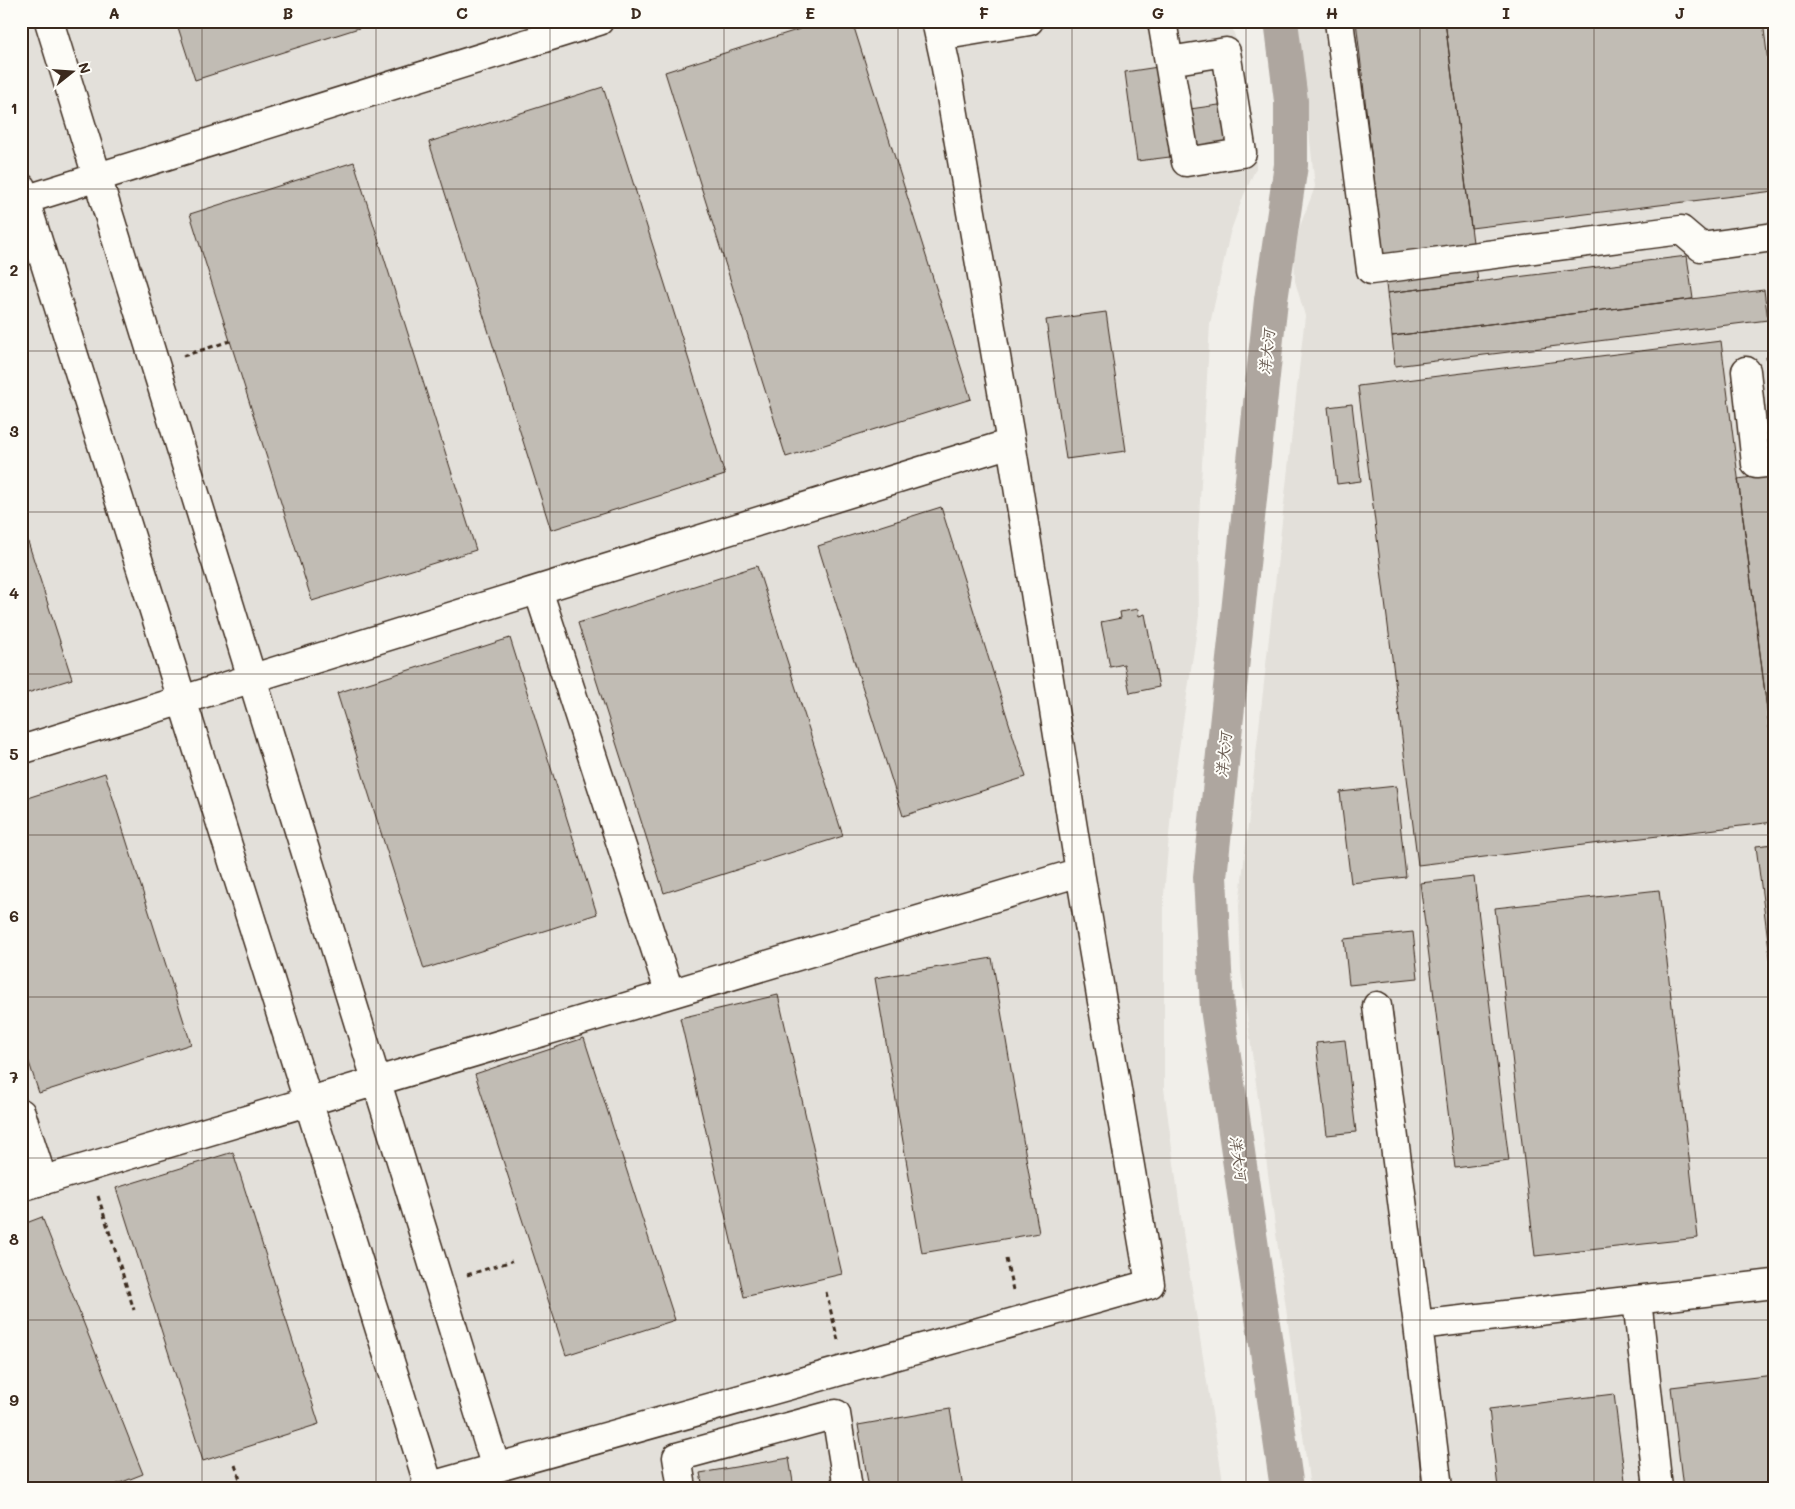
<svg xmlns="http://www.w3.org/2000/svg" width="1795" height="1509" font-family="Mali,'LXGW WenKai TC',sans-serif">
	<rect width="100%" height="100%" fill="#f1efea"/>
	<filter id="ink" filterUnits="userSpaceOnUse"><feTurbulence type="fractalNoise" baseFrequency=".02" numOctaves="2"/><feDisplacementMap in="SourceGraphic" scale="10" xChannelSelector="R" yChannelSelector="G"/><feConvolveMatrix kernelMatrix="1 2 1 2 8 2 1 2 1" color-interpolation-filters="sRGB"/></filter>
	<g filter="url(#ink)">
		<!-- built -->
		<path fill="#e3e0da" d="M21,21H1230L1238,46L1255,128L1256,168L1243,197L1230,233L1210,324L1198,536L1199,616L1173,788L1164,895V1088L1184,1239L1224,1488H21Z
			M1297,21H1767L1774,76V1488H1310L1241,971L1239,906L1305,316L1295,281L1294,254L1300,226L1315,187Z"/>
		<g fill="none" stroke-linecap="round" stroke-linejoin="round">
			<!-- canal -->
			<path stroke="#aea69f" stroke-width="34" d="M1281,21L1291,101V165L1271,300L1210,877L1217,1008L1287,1488"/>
		</g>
		<!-- building -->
		<path fill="#c1bcb4" stroke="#3b2a1e" d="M176,21H381L195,80Z
			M825,21H852L971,399L786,457L665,72Z
			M1356,21H1445L1478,282L1387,293Z
			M1445,21H1763L1774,110V191L1471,228Z
			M1158,67L1170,157L1137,161L1125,72Z
			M603,87L725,475L551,530L429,142Z
			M1226,104L1232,144L1197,150L1190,109Z
			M354,162L476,550L312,601L190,214Z
			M1687,256L1693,299L1392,336L1387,293Z
			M1764,290L1768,320L1395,366L1392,336Z
			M1106,312L1126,451L1066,459L1046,320Z
			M1721,341L1774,765V822L1418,865L1358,386Z
			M1774,356V421L1766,357Z
			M1352,404L1361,481L1337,484L1328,407Z
			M1774,474V765L1738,479Z
			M941,507L1026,777L903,816L818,546Z
			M21,520L72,679L21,695Z
			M757,566L843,836L664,893L578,623Z
			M1138,609L1139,616L1145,614L1159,687L1130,693L1124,664L1110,667L1101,622L1121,618L1120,612Z
			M510,638L597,914L424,969L337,693Z
			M105,773L191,1044L39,1093L21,1038V800Z
			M1396,786L1406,877L1351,883L1340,792Z
			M1774,844V988L1756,846Z
			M1474,877L1509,1161L1455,1168L1420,883Z
			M1659,890L1698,1238L1535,1256L1495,908Z
			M1413,932L1418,978L1349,985L1344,939Z
			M992,958L1039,1233L922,1253L875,978Z
			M778,995L842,1274L744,1297L680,1018Z
			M584,1038L675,1320L566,1355L475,1074Z
			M1345,1040L1356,1132L1327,1135L1316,1043Z
			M233,1152L319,1424L203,1461L116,1188Z
			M42,1217L143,1474L107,1488H21V1225Z
			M1774,1375V1488H1683L1671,1387Z
			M1614,1394L1626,1488H1498L1489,1409Z
			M950,1409L963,1488H869L858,1425Z
			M789,1458L794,1488H703L700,1473Z
			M635,1482L636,1488H604Z"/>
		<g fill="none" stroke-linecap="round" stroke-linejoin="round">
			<!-- minor casing -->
			<g stroke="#3b2a1e" stroke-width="31">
				<path id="minor" d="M49,21L496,1468
					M1162,21L1186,162L1242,153L1226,52L1169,61
					M1339,21L1371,270L1681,230L1701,247L1774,237
					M940,36L1029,21
					M21,187L429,1486
					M21,201L599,21
					M1746,371L1756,464L1774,462
					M538,590L670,994
					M21,750L1011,443
					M1377,1006L1418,1325L1774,1284
					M21,1113L43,1181
					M21,1187L1080,872
					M1637,1300L1658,1488
					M1418,1325L1438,1488
					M424,1488L1150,1284L1080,872L1011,443L945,62L936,21
					M682,1488L677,1457L836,1414L848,1488"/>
			</g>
			<!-- path -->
			<path stroke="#3b2a1e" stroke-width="3" stroke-dasharray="5 4" stroke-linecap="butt" d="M183,356L230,341
				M98,1196L134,1310
				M1006,1259L1013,1290
				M467,1275L512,1261
				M826,1292L838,1340
				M235,1465L243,1488"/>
			<!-- minor -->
			<use href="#minor" stroke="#fdfcf7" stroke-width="28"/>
		</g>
	</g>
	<!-- grid -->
	<path fill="none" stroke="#3b2a1e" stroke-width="1" stroke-opacity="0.55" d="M202,21V1488M376,21V1488M550,21V1488M724,21V1488M898,21V1488M1072,21V1488M1246,21V1488M1420,21V1488M1594,21V1488M21,189H1774M21,351H1774M21,512H1774M21,674H1774M21,835H1774M21,997H1774M21,1158H1774M21,1320H1774"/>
	<g text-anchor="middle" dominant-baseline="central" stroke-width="4" stroke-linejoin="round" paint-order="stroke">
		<!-- water labels -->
		<g font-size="15" font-style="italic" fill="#63554b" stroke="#fdfcf7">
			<text transform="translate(1266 352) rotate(-84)">洋大河</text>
			<text transform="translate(1223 755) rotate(-84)">洋大河</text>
			<text transform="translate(1239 1158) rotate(82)">洋大河</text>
		</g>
	</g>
	<!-- margin -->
	<rect width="1795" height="1509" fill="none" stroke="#fdfcf7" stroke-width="55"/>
	<!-- north arrow -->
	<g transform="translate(72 72) rotate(73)" stroke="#fdfcf7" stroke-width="4" paint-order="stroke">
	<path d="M0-4L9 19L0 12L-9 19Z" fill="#3b2a1e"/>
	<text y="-8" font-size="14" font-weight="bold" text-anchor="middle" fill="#3b2a1e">N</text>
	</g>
	<rect x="28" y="28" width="1740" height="1454" fill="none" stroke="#3b2a1e" stroke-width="2"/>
	<g font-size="16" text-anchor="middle" font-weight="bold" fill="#3b2a1e">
		<text x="114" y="19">A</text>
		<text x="288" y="19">B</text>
		<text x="462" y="19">C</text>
		<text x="636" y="19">D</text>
		<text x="810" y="19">E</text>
		<text x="984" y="19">F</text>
		<text x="1158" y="19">G</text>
		<text x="1332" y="19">H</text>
		<text x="1506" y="19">I</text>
		<text x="1680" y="19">J</text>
		<text x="14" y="114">1</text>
		<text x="14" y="276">2</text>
		<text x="14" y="437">3</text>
		<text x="14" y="599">4</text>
		<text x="14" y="760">5</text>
		<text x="14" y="922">6</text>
		<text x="14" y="1083">7</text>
		<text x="14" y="1245">8</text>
		<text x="14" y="1406">9</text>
	</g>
</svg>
